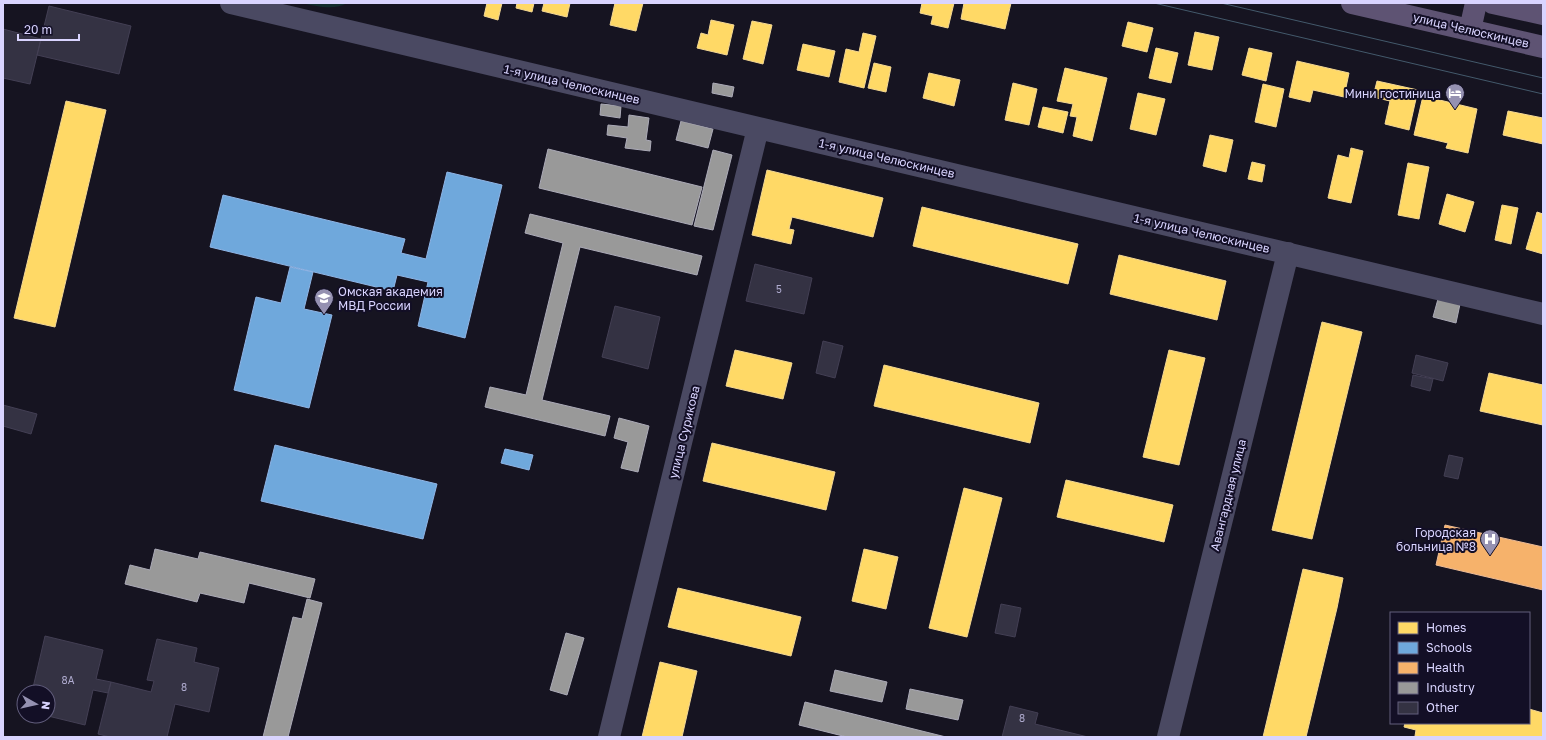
<svg xmlns="http://www.w3.org/2000/svg" width="1546" height="740" font-family="'Golos Text',sans-serif">
	<rect width="100%" height="100%" fill="#161421"/>
	<!-- green -->
	<path fill="#132c2d" d="M302,3H347C335,11 315,6 302,3Z"/>
	<!-- homes -->
	<path fill="#ffd966" stroke="#f4d894" d="M487,3H502L498,20L484,16Z
		M517,3H534L532,12L516,8Z
		M544,3H570L567,17L542,11Z
		M615,3H643L636,31L610,25Z
		M922,3H954L948,28L931,24L933,16L920,13Z
		M964,3H1011L1005,29L961,19Z
		M711,20L734,25L727,55L697,48L701,33L708,35Z
		M752,21L772,25L763,64L743,59Z
		M1128,22L1153,28L1147,52L1122,46Z
		M1195,32L1219,37L1212,70L1188,65Z
		M863,33L876,36L864,88L839,82L846,49L859,52Z
		M803,44L835,51L829,77L797,70Z
		M1156,48L1178,53L1171,83L1149,78Z
		M1249,48L1272,53L1266,81L1242,75Z
		M1297,61L1349,73L1344,97L1313,90L1310,102L1289,97Z
		M874,63L891,67L886,92L868,88Z
		M1065,68L1107,78L1092,141L1073,136L1077,117L1070,116L1073,104L1057,101Z
		M929,73L960,80L954,106L923,98Z
		M1377,81L1418,90L1409,130L1385,124L1390,101L1373,97Z
		M1013,83L1037,89L1029,125L1005,120Z
		M1263,84L1284,89L1276,127L1255,122Z
		M1138,93L1165,99L1156,135L1130,129Z
		M1423,96L1477,109L1468,153L1446,148L1448,143L1414,135Z
		M66,101L106,110L55,327L14,318Z
		M1043,107L1068,112L1063,133L1038,127Z
		M1508,111L1543,118V144L1503,135Z
		M1210,135L1233,140L1226,172L1203,166Z
		M1351,148L1363,151L1351,203L1328,198L1338,155L1349,158Z
		M1252,162L1265,165L1262,182L1248,179Z
		M1408,163L1429,167L1419,219L1398,215Z
		M767,170L883,198L873,237L792,217L789,229L794,230L791,244L752,235Z
		M1447,194L1474,202L1465,232L1439,224Z
		M1502,205L1518,208L1511,244L1495,240Z
		M922,207L1078,244L1068,284L913,246Z
		M1537,212L1543,214V254L1526,249Z
		M1119,255L1226,281L1217,320L1110,294Z
		M1322,322L1362,332L1312,539L1272,530Z
		M735,350L792,363L783,399L726,386Z
		M1169,350L1205,358L1179,465L1143,457Z
		M884,365L1039,403L1030,443L874,406Z
		M1489,373L1543,385V425L1480,411Z
		M712,443L835,472L826,510L703,481Z
		M1066,480L1173,505L1164,542L1057,517Z
		M964,488L1002,498L967,637L929,628Z
		M864,549L898,557L886,609L852,601Z
		M1303,569L1343,578L1337,608L1306,737H1263Z
		M678,588L801,617L791,656L668,627Z
		M660,662L697,671L682,737H642Z
		M1529,709L1543,713V737H1420L1415,736L1416,730L1404,727L1405,723H1529Z"/>
	<!-- schools -->
	<path fill="#6fa8dc" stroke="#8fb5e6" d="M447,172L502,185L465,338L418,326L428,282L397,275L393,291L210,247L223,195L405,239L401,253L426,259Z
		M290,267L313,272L304,309L332,315L309,408L234,390L256,297L281,303Z
		M275,445L437,484L423,539L261,501Z
		M505,449L533,455L529,470L501,463Z"/>
	<!-- health -->
	<path fill="#f6b26b" stroke="#edbc97" d="M1445,525L1543,547V590L1436,565Z"/>
	<!-- industry -->
	<path fill="#999" stroke="#acabb8" d="M713,83L734,87L732,97L712,93Z
		M601,104L621,106L620,118L600,115Z
		M629,115L649,118L646,140L651,141L650,151L625,148L627,138L607,135L608,125L628,127Z
		M681,121L713,129L708,148L676,140Z
		M548,149L702,187L692,225L539,188Z
		M713,150L732,155L713,230L694,226Z
		M530,214L702,256L697,275L580,247L542,400L610,416L605,436L485,407L490,387L526,395L563,243L525,233Z
		M1438,299L1460,304L1456,323L1433,317Z
		M619,418L649,426L638,472L621,468L628,442L614,438Z
		M155,549L198,559L200,552L315,579L310,598L249,583L244,603L200,593L197,602L125,584L130,565L150,570Z
		M307,599L322,603L288,737H263L293,617L302,619Z
		M566,633L584,638L567,695L550,690Z
		M835,670L887,682L882,702L830,691Z
		M910,689L963,700L958,720L906,709Z
		M805,702L946,737H847L799,725Z"/>
	<!-- building -->
	<path fill="#343243" stroke="#433f54" d="M49,6L131,26L119,74L37,55Z
		M3,29L41,39L30,84L3,78Z
		M755,264L812,278L804,314L746,301Z
		M615,306L660,317L648,369L602,357Z
		M823,341L843,346L835,378L816,373Z
		M1416,355L1448,363L1443,381L1412,373Z
		M1413,375L1433,379L1430,391L1411,386Z
		M3,405L37,414L31,434L3,426Z
		M1449,455L1463,458L1458,479L1444,476Z
		M1001,604L1021,608L1015,637L995,633Z
		M45,636L103,650L96,679L111,682L108,693L93,690L85,725L48,716V692H32Z
		M157,639L197,648L194,662L219,668L209,712L175,704L167,737H110L98,734L111,682L151,692L154,681L147,680Z
		M1010,706L1038,713L1035,724L1088,737H1002Z"/>
	<g fill="none" stroke-linecap="round" stroke-linejoin="round">
		<!-- minor -->
		<path stroke="#4a4962" stroke-width="22" d="M231,3L1543,314
			M609,737L758,128
			M1168,737L1288,253"/>
		<!-- major -->
		<path stroke="#5e5373" stroke-width="22" d="M1352,3L1543,47
			M1493,3L1543,14
			M1470,30L1476,3"/>
		<!-- tram -->
		<path stroke="#43596b" stroke-width="1" d="M1154,3L1543,94
			M1221,3L1543,78"/>
	</g>
	<!-- icons -->
	<defs>
		<g id="hotel-pin" transform="scale(1)"><path d="M0 17L-7.5 6A9.5 9.5 0 1 1 7.5 6Z" fill="#9591b1" stroke="#130f26"/><path d="M-6-4.5h1.5V1H6V5H4.5V3h-9V5H-6ZM-4 0a1.8 1.8 0 1 1 3.6 0ZM.5 0V-2.5h3Q6-2.5 6 0Z" fill="#fff"/></g>
		<g id="university-pin" transform="scale(1)"><path d="M0 17L-7.5 6A9.5 9.5 0 1 1 7.5 6Z" fill="#9591b1" stroke="#130f26"/><path d="M0-5L7-2L0 1L-7-2ZM-4 1L0 2.5L4 1V4Q0 6-4 4Z" fill="#fff"/></g>
		<g id="hospital-pin" transform="scale(1)"><path d="M0 17L-7.5 6A9.5 9.5 0 1 1 7.5 6Z" fill="#9591b1" stroke="#130f26"/><path d="M-5-5h3v3.5h4V-5h3V5h-3V1.5h-4V5h-3Z" fill="#fff"/></g>
	</defs>
	<g fill-rule="evenodd">
		<use href="#hotel-pin" x="1455" y="93"/>
		<use href="#university-pin" x="324" y="298"/>
		<use href="#hospital-pin" x="1490" y="539"/>
	</g>
	<g text-anchor="middle" dominant-baseline="central" stroke-width="4" stroke-linejoin="round" paint-order="stroke">
		<!-- number labels -->
		<g font-size="10" fill="#b0acd0">
			<text x="779" y="289">5</text>
			<text x="68" y="680">8А</text>
			<text x="184" y="687">8</text>
			<text x="1022" y="718">8</text>
		</g>
		<!-- street labels -->
		<g font-size="12" fill="#d9d4ff" stroke="#130f26">
			<text transform="translate(1471 30) rotate(13)">улица Челюскинцев</text>
			<text transform="translate(572 84) rotate(13)">1-я улица Челюскинцев</text>
			<text transform="translate(887 158) rotate(13)">1-я улица Челюскинцев</text>
			<text transform="translate(1202 233) rotate(13)">1-я улица Челюскинцев</text>
			<text transform="translate(684 432) rotate(-76)">улица Сурикова</text>
			<text transform="translate(1228 495) rotate(-76)">Авангардная улица</text>
		</g>
		<!-- poi labels -->
		<g font-size="12" fill="#d9d4ff" stroke="#130f26" text-anchor="end">
			<text x="1441" y="93">Мини гостиница</text>
			<text x="338" y="291" text-anchor="start">Омская академия<tspan x="338" dy="14">МВД России</tspan></text>
			<text x="1476" y="532">Городская<tspan x="1476" dy="14">больница №8</tspan></text>
		</g>
	</g>
	<!-- border -->
	<rect width="1546" height="740" fill="none" stroke="#d9d4ff" stroke-width="8"/>
	<!-- legend -->
	<rect x="1390" y="612" width="140" height="112" fill="#130f26" stroke="#625e7d"/>
	<rect x="1398" y="622" width="20" height="12" fill="#ffd966" stroke="#625e7d"/>
	<text x="1426" y="632" font-size="12" fill="#d9d4ff">Homes</text>
	<rect x="1398" y="642" width="20" height="12" fill="#6fa8dc" stroke="#625e7d"/>
	<text x="1426" y="652" font-size="12" fill="#d9d4ff">Schools</text>
	<rect x="1398" y="662" width="20" height="12" fill="#f6b26b" stroke="#625e7d"/>
	<text x="1426" y="672" font-size="12" fill="#d9d4ff">Health</text>
	<rect x="1398" y="682" width="20" height="12" fill="#999999" stroke="#625e7d"/>
	<text x="1426" y="692" font-size="12" fill="#d9d4ff">Industry</text>
	<rect x="1398" y="702" width="20" height="12" fill="#343243" stroke="#625e7d"/>
	<text x="1426" y="712" font-size="12" fill="#d9d4ff">Other</text>
	<!-- north arrow -->
	<g transform="translate(36 704) rotate(98)"><circle r="19" fill="#130f26" stroke="#625e7d"/>
	<path d="M0-3L7 15L0 10L-7 15Z" fill="#9591b1"/>
	<text y="-6" font-size="11" font-weight="bold" text-anchor="middle" fill="#d9d4ff">N</text>
	</g>
	<!-- scale -->
	<path d="M18 34v6h61v-6" fill="none" stroke="#d9d4ff" stroke-width="2"/>
	<text x="24" y="34" font-size="12" fill="#d9d4ff" stroke="#130f26" stroke-width="3" paint-order="stroke">20 m</text>
</svg>
